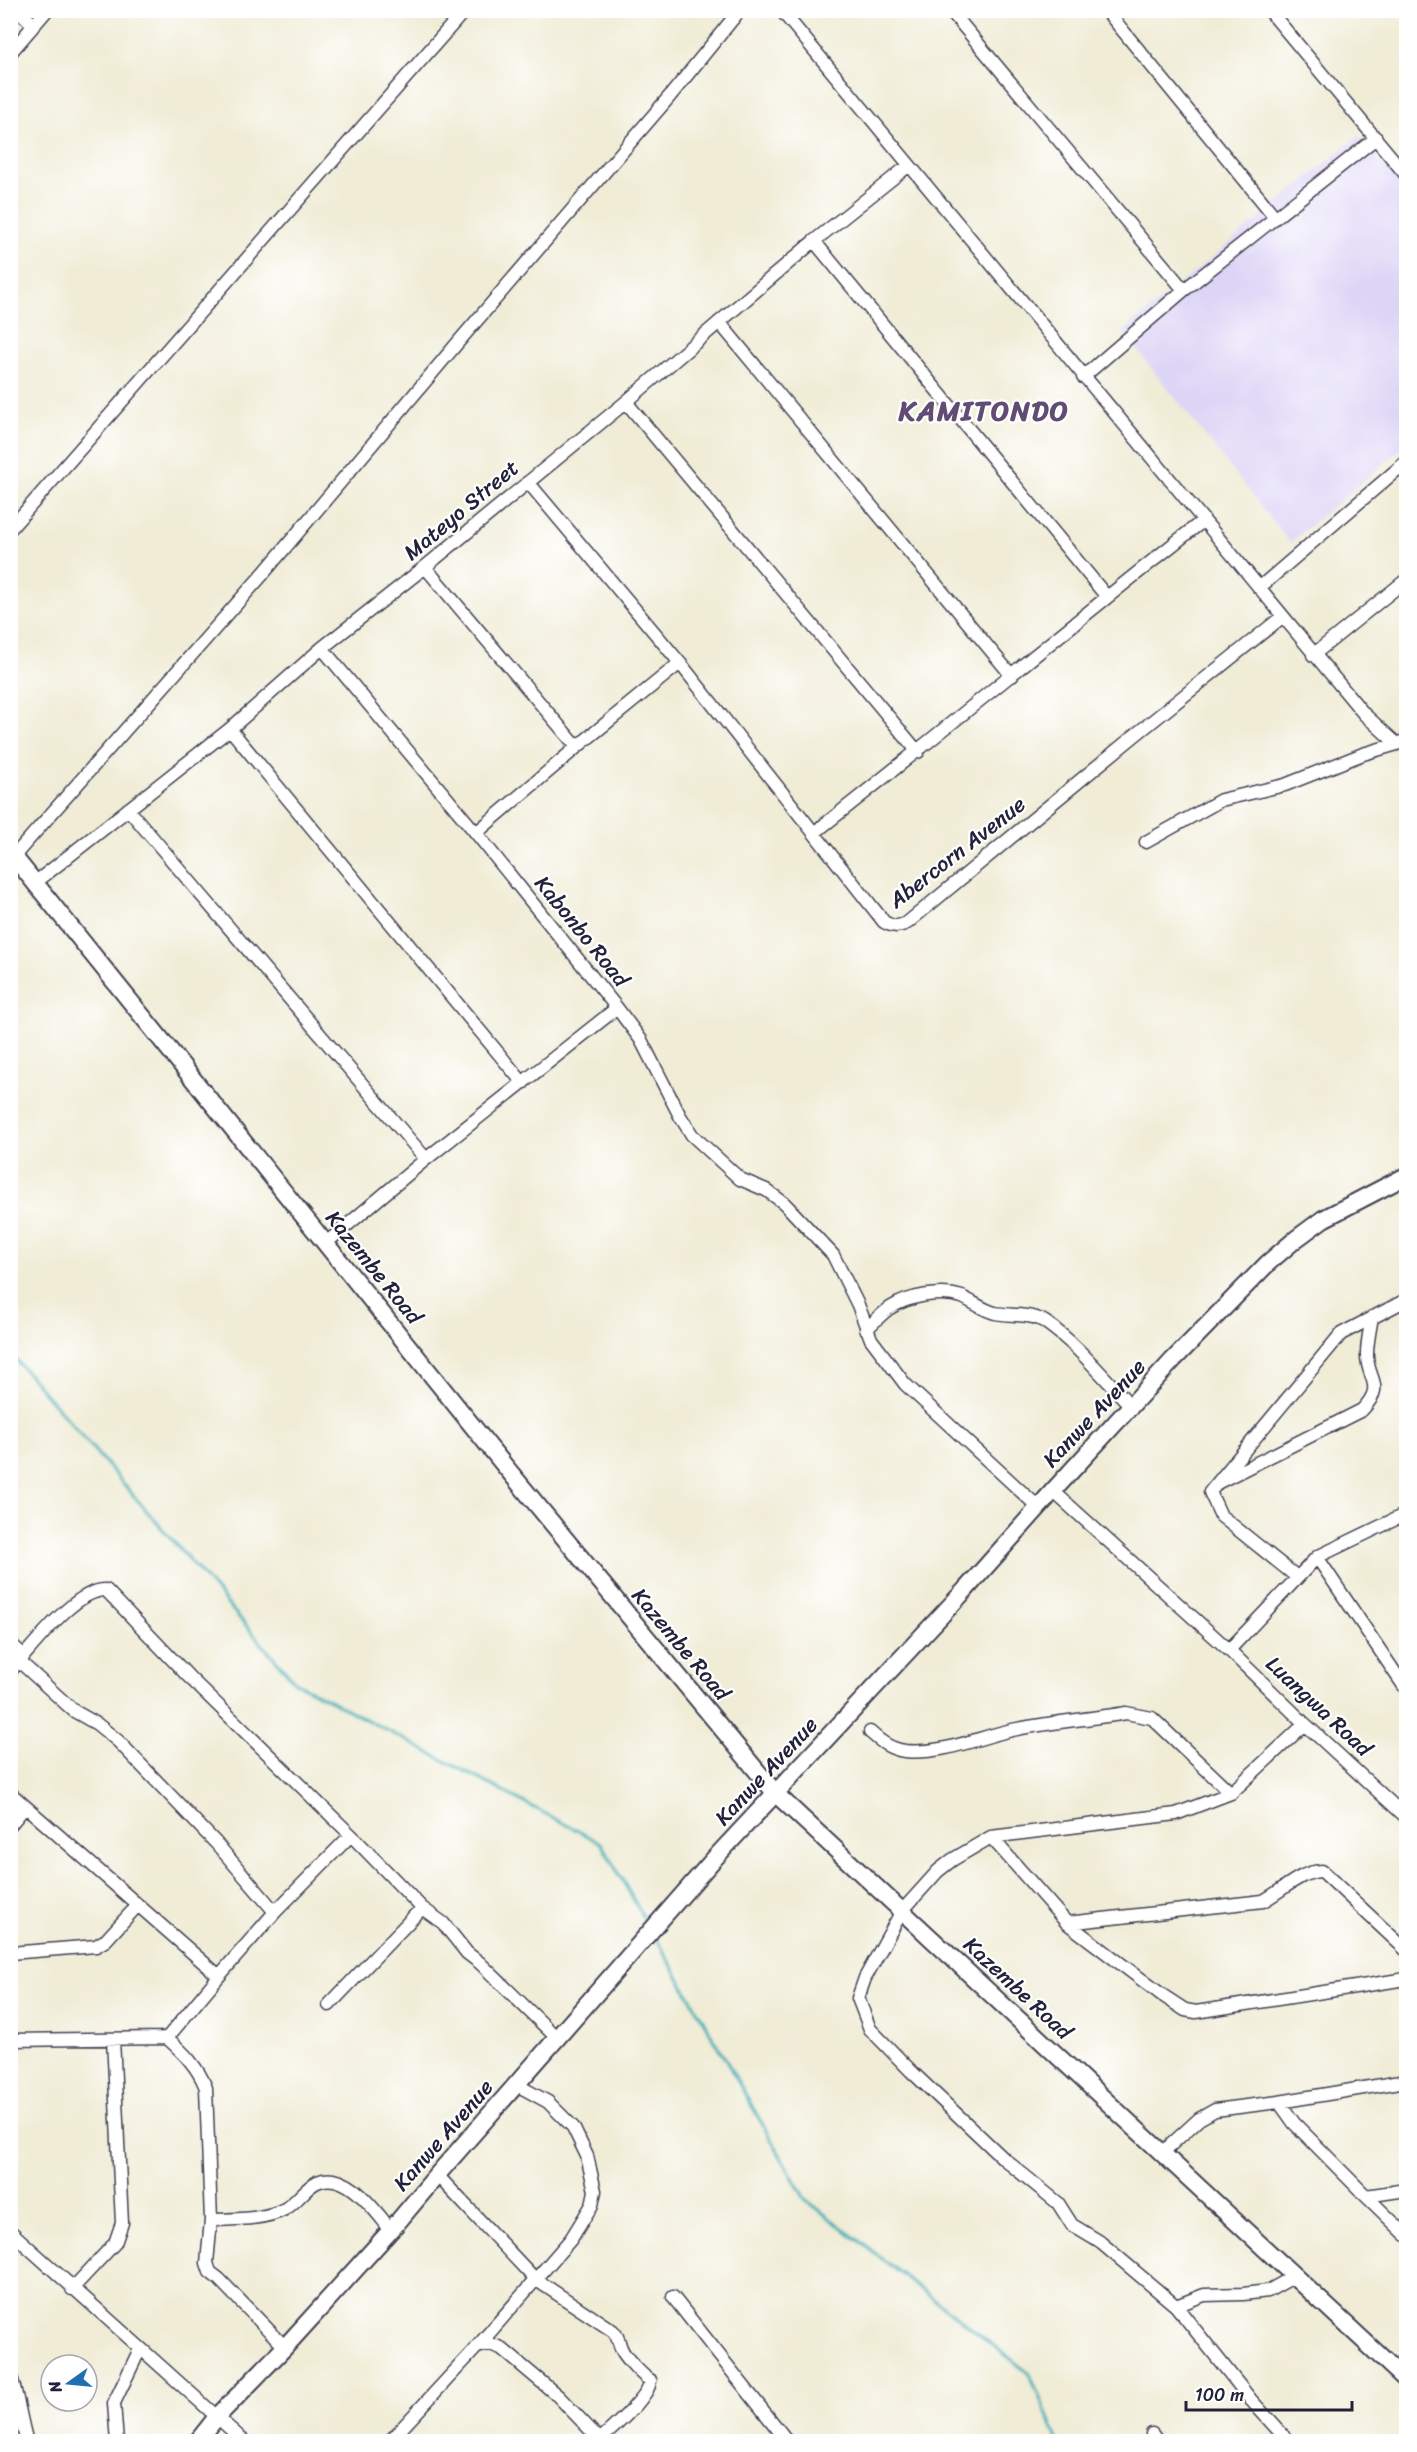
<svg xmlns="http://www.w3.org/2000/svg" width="1417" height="2452" font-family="Sriracha,sans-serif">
	<rect width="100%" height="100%" fill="#fff"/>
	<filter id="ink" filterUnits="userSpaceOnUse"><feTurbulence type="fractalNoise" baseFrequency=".0167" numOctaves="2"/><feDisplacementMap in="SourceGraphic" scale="12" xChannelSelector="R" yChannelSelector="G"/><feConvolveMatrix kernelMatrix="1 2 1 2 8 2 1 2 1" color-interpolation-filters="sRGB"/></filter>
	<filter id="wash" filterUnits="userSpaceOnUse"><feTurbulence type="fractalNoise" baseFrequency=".008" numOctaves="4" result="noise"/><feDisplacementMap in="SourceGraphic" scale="24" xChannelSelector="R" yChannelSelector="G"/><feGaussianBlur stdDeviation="1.35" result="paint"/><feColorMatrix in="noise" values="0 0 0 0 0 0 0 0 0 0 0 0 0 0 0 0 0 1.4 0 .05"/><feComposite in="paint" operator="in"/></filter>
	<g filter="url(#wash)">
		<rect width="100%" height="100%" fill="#f0ecd6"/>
		<!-- built -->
		<path fill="#ddd5f6" d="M1359,135L1406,192V445L1290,543L1123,332Z"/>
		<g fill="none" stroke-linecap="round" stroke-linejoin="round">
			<!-- stream -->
			<path stroke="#3cadb7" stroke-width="3" d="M10,1353L295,1682L601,1843L648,1925
				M655,1936L805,2199L1030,2374L1058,2442"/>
		</g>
	</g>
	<g filter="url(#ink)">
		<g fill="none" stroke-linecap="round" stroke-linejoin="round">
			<!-- minor casing -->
			<g stroke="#414052" stroke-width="15">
				<path id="minor" d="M18,10L34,25
					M781,10L1364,714L1397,744L1406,740
					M950,10L1184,290
					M1106,10L1275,217
					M1269,10L1406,175
					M10,53L47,10
					M814,241L1107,597
					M719,322L1012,676
					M1083,377L1184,290L1376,138
					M626,402L918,752
					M10,529L465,10
					M425,567L577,747
					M1259,588L1406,462
					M322,648L476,833L617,1008L426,1159L326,1243
					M1313,655L1406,580
					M680,663L884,922C893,927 898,927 907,923L1134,736L1282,617
					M230,729L523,1083
					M128,809L426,1159
					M476,833L577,747L680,663L528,482
					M814,833C945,730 1073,623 1204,520
					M1146,842L1221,800L1285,785L1363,754L1397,744
					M14,856L263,574L460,340L670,96L740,10
					M36,882L230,729L322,648L425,567L626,402L814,241L908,166
					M617,1008L641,1040L680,1116L692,1135L740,1179L766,1190L784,1203L833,1255L858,1305L871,1339L905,1384L1038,1507
					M866,1329C874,1323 882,1313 890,1308C908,1296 941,1290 962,1297C973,1302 983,1310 995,1313C1011,1316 1031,1313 1045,1322C1077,1344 1104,1378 1131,1406
					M1219,1482L1362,1410C1387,1384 1366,1379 1367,1354C1367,1342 1370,1329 1372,1317
					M1053,1491L1229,1650L1317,1557L1406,1514
					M1317,1557L1406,1689
					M1297,1577L1221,1516L1210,1492L1341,1334L1406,1300
					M10,1643L24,1656
					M1229,1650L1305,1724L1406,1817
					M20,1662L74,1711L97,1724L118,1741L216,1843L275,1912
					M10,1671C32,1649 74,1589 106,1590L189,1677L351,1835L422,1908L443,1923L467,1953L480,1963L557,2038
					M870,1732C881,1742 890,1749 905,1751C944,1755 980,1736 1017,1729C1053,1722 1090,1719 1126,1713L1152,1718L1231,1793
					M10,1793L219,1976L167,2038C184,2053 198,2067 206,2088L211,2220L207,2263L210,2272L219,2279L285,2347
					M10,1825L25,1807
					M991,1837L1176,1814L1231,1793L1305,1724
					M1067,1923L1162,1995L1185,2010L1196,2012L1406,1979
					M10,1953L96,1946L106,1940L138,1905
					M219,1976L275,1912L351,1835
					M329,2005L422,1908
					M10,2040L167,2038
					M1279,2102L1294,2123L1366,2196L1406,2190
					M1162,2153L1199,2119L1215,2110L1279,2102L1406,2081
					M437,2175L535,2279L613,2331C619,2337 618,2341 621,2348C624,2356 642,2376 650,2380C651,2396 612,2428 600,2440
					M1366,2196L1406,2235
					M211,2220C235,2219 264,2220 285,2209C297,2202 305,2188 317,2182C347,2169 375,2211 391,2230
					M10,2231L245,2442
					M72,2289L115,2243L122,2223L113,2039
					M673,2297L788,2442
					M1176,2306L1204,2295L1243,2294L1268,2291L1295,2276
					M477,2347L571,2239L592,2205L595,2191L587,2156L573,2127L548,2102L517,2085
					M10,2374C18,2396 20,2419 27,2442
					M1152,2434L1158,2442
					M117,2442L114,2403L140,2349
					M389,2442L477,2347L490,2344L501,2348L558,2396L602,2442
					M1289,2442L1251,2400L1176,2306L1100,2242L1072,2225L1058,2203L1004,2159L911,2071L870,2029L858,1998L865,1978L902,1911L938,1871L952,1860L991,1837L1067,1923L1263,1901C1282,1891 1301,1871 1322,1871L1406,1950"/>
			</g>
			<!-- secondary casing -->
			<g stroke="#414052" stroke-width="20">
				<path id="secondary" d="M10,852L504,1465L776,1794L1406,2380
					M197,2442L216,2418L285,2347L391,2230L437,2175L713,1860L966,1589L1053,1491L1173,1360L1268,1263L1296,1239L1323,1219L1406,1176"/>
			</g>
			<!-- minor -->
			<use href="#minor" stroke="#fff" stroke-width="12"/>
			<!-- secondary -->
			<use href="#secondary" stroke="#fff" stroke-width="16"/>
		</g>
	</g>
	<g text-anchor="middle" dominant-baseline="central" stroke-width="4.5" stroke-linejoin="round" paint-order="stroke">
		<!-- street labels -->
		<g font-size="22" fill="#22223b" stroke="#fff">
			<text transform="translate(461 510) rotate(-40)">Mateyo Street</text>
			<text transform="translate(957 852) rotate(-38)">Abercorn Avenue</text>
			<text transform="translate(582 931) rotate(51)">Kabonbo Road</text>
			<text transform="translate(374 1267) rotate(51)">Kazembe Road</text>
			<text transform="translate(1094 1413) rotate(-47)">Kanwe Avenue</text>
			<text transform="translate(681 1644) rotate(50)">Kazembe Road</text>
			<text transform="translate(1319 1706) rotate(43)">Luangwa Road</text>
			<text transform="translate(766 1771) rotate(-47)">Kanwe Avenue</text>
			<text transform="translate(1018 1988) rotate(43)">Kazembe Road</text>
			<text transform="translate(443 2135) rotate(-49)">Kanwe Avenue</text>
		</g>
		<!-- district labels -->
		<g font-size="28" font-weight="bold" letter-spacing="1.5" fill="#614c73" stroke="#fff">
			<text x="984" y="410">KAMITONDO</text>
		</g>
	</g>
	<!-- margin -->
	<rect width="1417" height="2452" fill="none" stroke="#fff" stroke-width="36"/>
	<!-- north arrow -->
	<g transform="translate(69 2383) rotate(255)"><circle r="28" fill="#ffffff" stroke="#a7a7b1" stroke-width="1.5"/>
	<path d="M0-4.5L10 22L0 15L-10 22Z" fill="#1f6fb2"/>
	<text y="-9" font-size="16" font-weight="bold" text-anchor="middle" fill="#22223b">N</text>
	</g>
	<!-- scale -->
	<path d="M1186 2401v9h166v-9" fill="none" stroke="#22223b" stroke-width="3"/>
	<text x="1195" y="2401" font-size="18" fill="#22223b" stroke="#ffffff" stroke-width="4.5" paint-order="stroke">100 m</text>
</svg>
